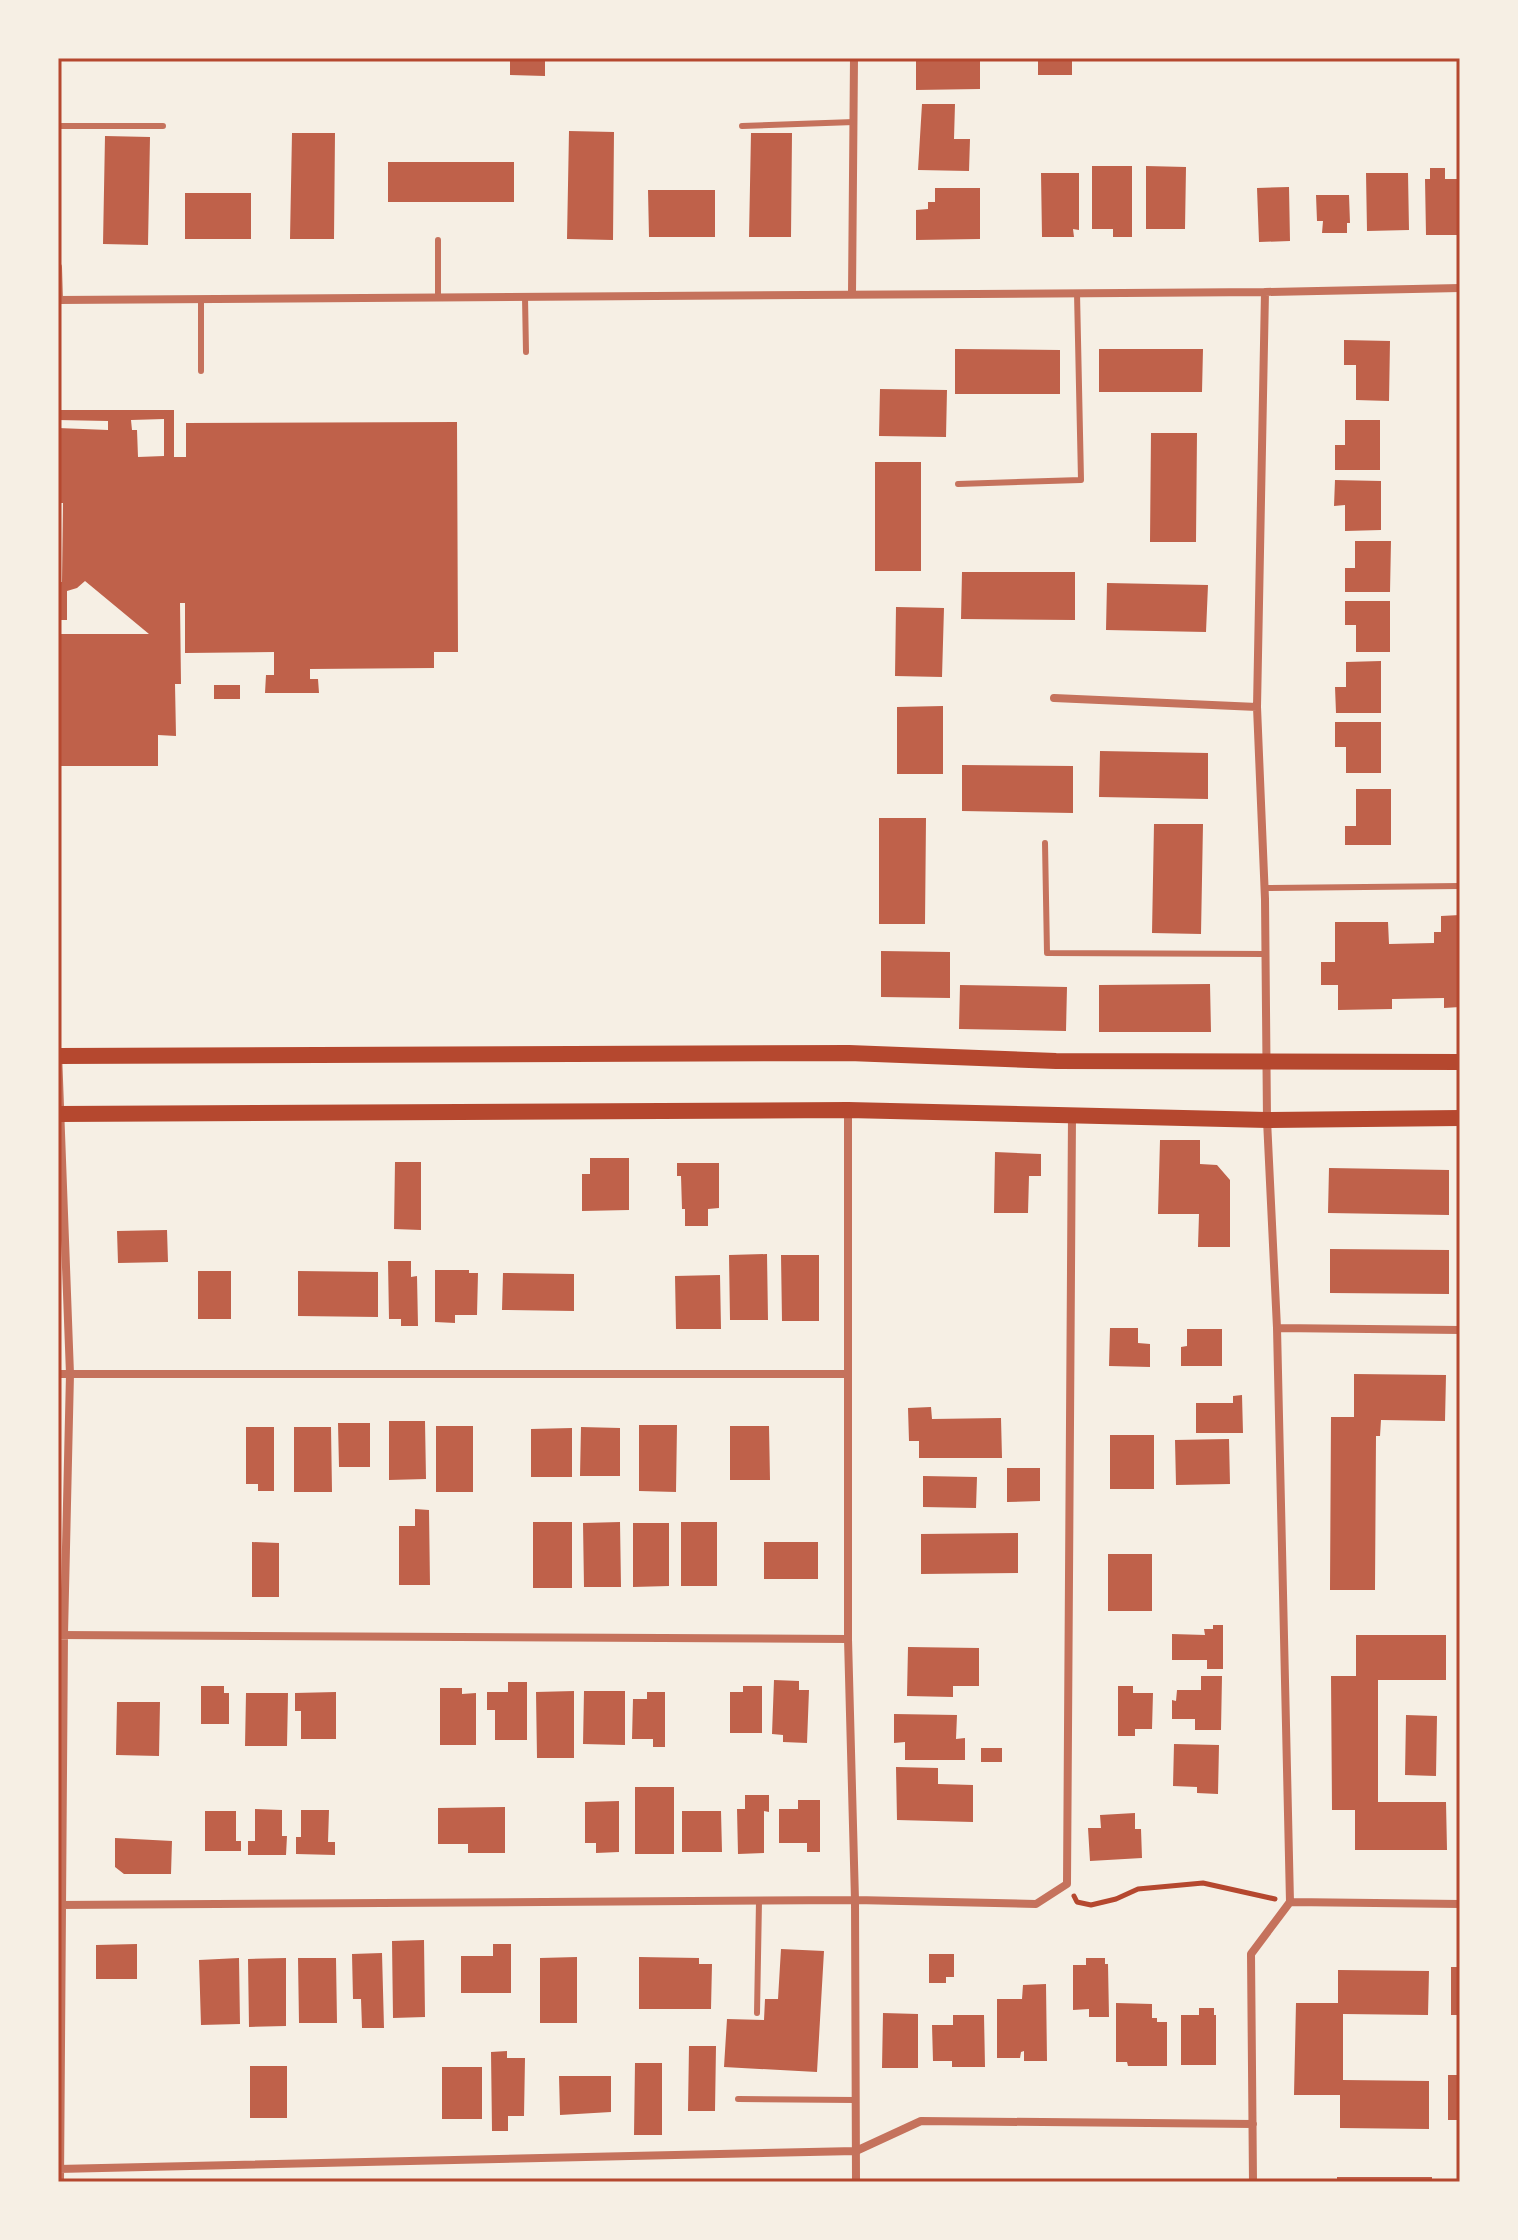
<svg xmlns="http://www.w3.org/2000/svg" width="1518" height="2240" font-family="'Space Grotesk',sans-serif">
	<rect width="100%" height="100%" fill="#f6efe4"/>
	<!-- building -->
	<path fill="#bf614a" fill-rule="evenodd" d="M510,58H545V76L510,75Z
		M916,58H980V89L916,90Z
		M1038,58H1072V75H1038Z
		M922,104H955L954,139H970L969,171L918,170Z
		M569,131L614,132L613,240L567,239Z
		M292,133H335L334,239H290Z
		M751,133H792L791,237H749Z
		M105,136L150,137L148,245L103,244Z
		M388,162H514V202H388Z
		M1092,166H1132V237H1113V229H1092Z
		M1146,166L1186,167L1185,229H1146Z
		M1430,168H1445V179H1460V235H1426L1425,179H1430Z
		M1041,173H1079V230L1073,229L1074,237H1042Z
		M1366,173H1408L1409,230L1367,231Z
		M1289,187L1290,241L1259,242L1257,188Z
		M935,188H980V239L916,240V210L928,209V202H935Z
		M648,190H715V237H649Z
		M185,193H251V239H185Z
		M1316,195H1349L1350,223H1347V233H1322L1323,221H1317Z
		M1344,340L1390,341L1389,401L1356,400V365H1344Z
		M955,349L1060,350V394H955Z
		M1099,349H1203L1202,392H1099Z
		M880,389L947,390L946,437L879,436Z
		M58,410H174V457H186V423L457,422L458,652H434V668L310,669V679H318L319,693H265L266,675H274V652L185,653V603H180L181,684H175L176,736L158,735V766H58V634H149L85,581L77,588L67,591V620H58V582H62L63,503H58V428L108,430V421L58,420ZM164,419V456L138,457L137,430H132L131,420Z
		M1345,420H1380V470H1335V445H1345Z
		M1151,433H1197L1196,542H1150Z
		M875,462H921V571H875Z
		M1335,480L1381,481V530L1345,531V505L1334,506Z
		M1355,541H1391L1390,592H1345V568H1355Z
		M962,572H1075V620L961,619Z
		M1107,583L1208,585L1206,632L1106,630Z
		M1345,601H1390V652H1356V625H1345Z
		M896,607L944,608L942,677L895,676Z
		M1381,661V713H1336L1335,687H1346V662Z
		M214,685H240V699H214Z
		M943,706V774H897V707Z
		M1335,722H1381V773H1346V747H1335Z
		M1100,751L1208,753V799L1099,797Z
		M962,765L1073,766V813L962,811Z
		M1356,789H1391V845H1345V826H1356Z
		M879,818H926L925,924H879Z
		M1154,824H1203L1201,934L1152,933Z
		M1460,915V1007L1444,1008V998L1392,999V1009L1338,1010V985H1321V962H1335V922H1388L1389,944L1434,943V932H1441V916Z
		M881,951L950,952V998L881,997Z
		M1210,984L1211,1032H1099V985Z
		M960,985L1067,987L1066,1031L959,1029Z
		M1160,1140H1200V1164L1217,1165L1230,1180V1247H1198L1199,1214H1158Z
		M995,1152L1041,1154V1176H1029L1028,1213H994Z
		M590,1158H629V1210L582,1211V1174H590Z
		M395,1162H421V1230L394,1229Z
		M677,1163H719V1208L708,1209V1226H685V1209H682L681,1176H677Z
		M1329,1168L1449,1170V1215L1328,1213Z
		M167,1230L168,1262L118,1263L117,1231Z
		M1330,1249L1449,1250V1294L1330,1293Z
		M767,1254L768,1320H730L729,1255Z
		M781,1255H819V1321H782Z
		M388,1261H411V1277L417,1276L418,1326H401V1319H389Z
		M435,1270H469V1273H478L477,1315H455V1323L435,1322Z
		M198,1271H231V1319H198Z
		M298,1271L378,1272V1317L298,1316Z
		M503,1273L574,1274V1311L502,1310Z
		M720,1275L721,1329H676L675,1276Z
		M1110,1328H1138V1343L1150,1344V1367L1109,1366Z
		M1187,1329H1222V1366H1181V1347L1187,1346Z
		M1354,1374L1446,1375L1445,1421L1381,1420L1380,1436H1376L1375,1590H1330L1331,1417H1354Z
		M1242,1395L1243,1433H1196V1403H1233V1396Z
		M931,1407L932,1419L1001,1418L1002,1458H919V1441H909L908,1408Z
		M389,1421H425L426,1479L389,1480Z
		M338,1423H370V1467H339Z
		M639,1425H677L676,1492L639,1491Z
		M436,1426H473V1492H436Z
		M730,1426H769L770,1480H730Z
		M246,1427H274V1491H258V1484H246Z
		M294,1427H331L332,1492H294Z
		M581,1427L620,1428V1476H580Z
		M572,1428V1477H531V1429Z
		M1110,1435H1154V1489H1110Z
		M1229,1439L1230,1484L1176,1485L1175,1440Z
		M1007,1468H1040V1501L1007,1502Z
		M923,1476L977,1477L976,1508L923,1507Z
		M415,1509L429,1510L430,1585H399V1526H415Z
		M533,1522H572V1588H533Z
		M620,1522L621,1587H584L583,1523Z
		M681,1522H717V1586H681Z
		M633,1523H669V1586L633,1587Z
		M1018,1533V1573L921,1574V1534Z
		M252,1542L279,1543V1597H252Z
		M764,1542H818V1579H764Z
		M1108,1554H1152V1611H1108Z
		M1213,1625H1223V1669H1207V1660H1172V1634L1205,1635L1204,1629H1213Z
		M1356,1635H1446V1680H1378V1802H1446L1447,1850H1355V1810H1332L1331,1676H1356Z
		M908,1647L979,1648V1686H953V1697L907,1696Z
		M1201,1676H1222L1221,1730H1195V1719H1172V1700L1176,1701L1177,1690H1201Z
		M774,1680L799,1681V1690H809L807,1743L783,1742V1735L772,1734Z
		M508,1682H527V1740H495V1710H487V1692H508Z
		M201,1686H224V1693H229V1724H201Z
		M743,1686H762V1733H730V1692H743Z
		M1118,1686H1133V1693H1153L1152,1729H1135V1736H1118Z
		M440,1688H462V1694L476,1693V1745H440Z
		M574,1691V1758H537L536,1692Z
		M584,1691H625V1745L583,1744Z
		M336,1692V1739H301V1711H295V1693Z
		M647,1692H665V1747H653V1739H632L633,1699H647Z
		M246,1693H288L287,1746H245Z
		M117,1702H160L159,1756L116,1755Z
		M894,1714L957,1715L956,1739L965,1738V1760H905V1742L894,1743Z
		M1406,1715L1437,1716L1436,1776L1405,1775Z
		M1174,1744L1219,1745L1218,1794L1197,1793V1787L1173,1786Z
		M981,1748H1002V1762H981Z
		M896,1767L938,1768V1784L973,1785V1822L897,1820Z
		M635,1787H674V1854H635Z
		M745,1795H769V1812L764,1811V1853L738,1854L737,1809H745Z
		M798,1800H820V1852H807V1843H779V1809H798Z
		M619,1801V1852L596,1853V1843H585V1802Z
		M505,1807V1853H468V1844H438V1808Z
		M255,1809L282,1810V1836H287L286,1855H248V1841H255Z
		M301,1810H329L328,1842H335V1855L296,1854V1837H301Z
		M205,1811H236V1841H241V1851H205Z
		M682,1811H721L722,1852H682Z
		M1135,1813V1829H1141L1142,1858L1090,1861L1088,1828H1101L1100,1815Z
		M115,1838L172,1841L171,1874H124L115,1867Z
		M424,1940L425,2017L393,2018L392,1941Z
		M137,1944V1979H96V1945Z
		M493,1944H511V1993H461V1956H493Z
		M781,1949L824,1951L817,2072L724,2067L727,2019L764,2020L765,1999H778Z
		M382,1953L384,2028H362L361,1999H353L352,1954Z
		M929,1954H954V1977H946V1983H929Z
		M577,1957V2023H540V1958Z
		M639,1957L699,1958V1964H712L711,2009H639Z
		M239,1958L240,2024L201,2025L199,1960Z
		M286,1958V2026L249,2027L248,1959Z
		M298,1958H336L337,2023H299Z
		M1086,1958H1105V1964H1108L1109,2017H1089V2009L1073,2010V1965H1086Z
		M1451,1967H1460V2015H1451Z
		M1338,1970L1429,1971L1428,2015L1343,2014V2080L1429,2081V2129L1340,2128V2095H1294L1296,2003H1338Z
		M1046,1984L1047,2061H1024V2051L1021,2052L1020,2058H997V1999H1022L1023,1985Z
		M1116,2003L1152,2004V2018H1157V2022H1167V2066H1128L1127,2062H1116Z
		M1199,2008H1214V2015H1216V2065H1181V2015H1199Z
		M883,2013L918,2014V2068H882Z
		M953,2015H984L985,2067H952V2061H933L932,2025H953Z
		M689,2046H716L715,2111H688Z
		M507,2051V2058H525L524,2116H508V2131H492L491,2052Z
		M635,2063H662V2135H634Z
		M250,2066H287V2118H250Z
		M442,2067H482V2119H442Z
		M1448,2075H1460V2120H1448Z
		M559,2076H611V2112L560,2115Z
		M1337,2177H1432V2182H1337Z"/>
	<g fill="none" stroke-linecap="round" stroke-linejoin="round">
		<!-- path -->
		<path stroke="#b5482f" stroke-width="5" d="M1074,1896L1077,1902L1091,1905L1116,1899L1138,1889L1203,1883L1275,1899"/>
		<!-- service -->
		<path stroke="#c5725c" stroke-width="6" d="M58,126H163
			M742,126L854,122
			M438,240V297
			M525,297L526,352
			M201,299V371
			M958,484L1081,480L1077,293
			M1045,843L1047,953L1265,954
			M1264,888L1460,886
			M757,2013L759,1901
			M738,2099L855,2100"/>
		<!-- minor -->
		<path stroke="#c5725c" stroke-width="8" d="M58,267L59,300
			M852,294L854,58
			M58,300L1265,292L1460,288
			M1054,698L1257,707
			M58,1053L70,1374L64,1634L60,2182
			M848,1111V1639L855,1900L856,2182
			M1277,1328L1460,1330
			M58,1374H848
			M58,1635L848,1639
			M1290,1902L1460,1904
			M58,1905L855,1900L1036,1904L1067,1884L1072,1116
			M58,2169L856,2151L921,2121L1253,2124
			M1253,2182L1251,1954L1290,1902L1277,1328L1267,1120L1265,899L1257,707L1265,292"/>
		<!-- secondary -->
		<path stroke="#b5482f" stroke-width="16" d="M58,1056L849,1053L1056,1061L1460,1062
			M58,1114L848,1110L1267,1120L1460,1118"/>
	</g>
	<!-- border -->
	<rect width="1518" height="2240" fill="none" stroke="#f6efe4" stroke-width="120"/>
	<rect x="60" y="60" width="1398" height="2120" fill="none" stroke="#b5482f" stroke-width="3"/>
</svg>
